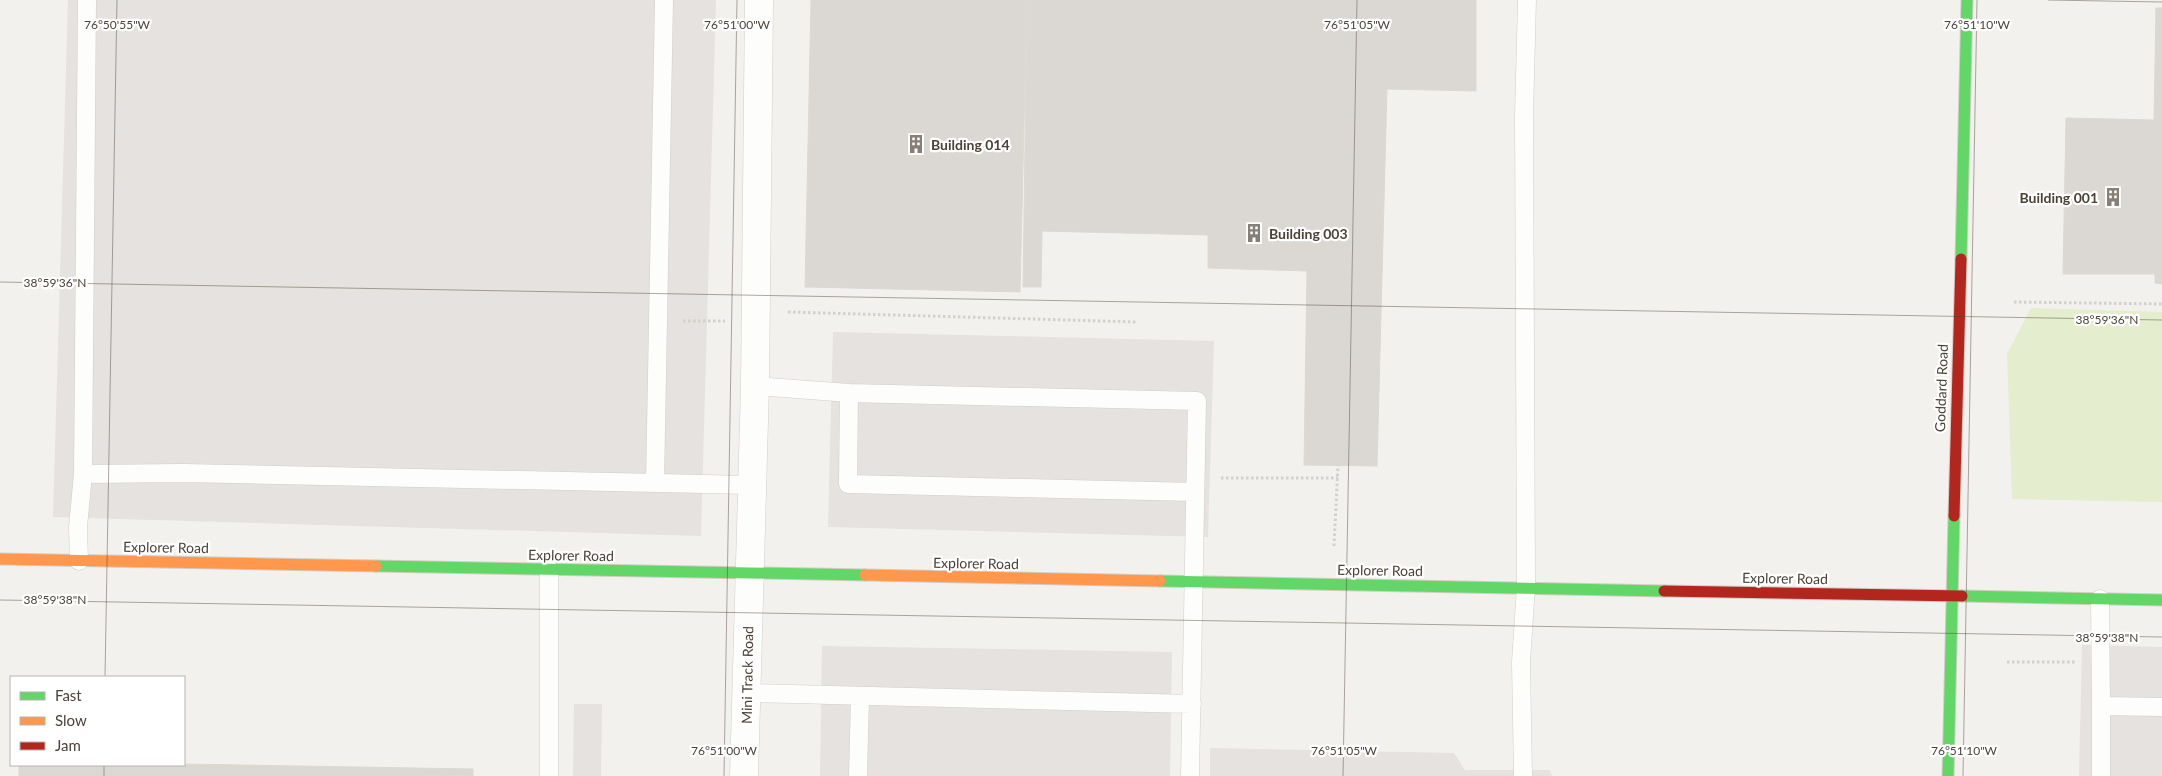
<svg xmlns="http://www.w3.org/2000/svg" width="2162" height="776" font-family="Lato,sans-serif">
	<rect width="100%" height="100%" fill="#f3f1ee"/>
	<!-- green -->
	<path fill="#e4edce" d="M2031,308L2162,312V502L2012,499L2007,354Z"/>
	<!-- parking -->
	<path fill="#e5e2df" d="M68,0H716L701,536L53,517Z
		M833,332L1214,341L1208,537L828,527Z
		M2082,645L2162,647V776H2079Z
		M822,646L1172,652L1170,776H820Z
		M574,704H602L601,776H573Z
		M1210,748L1454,753L1465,770H1550L1552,776H1210Z"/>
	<!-- building -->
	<path fill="#dbd8d4" stroke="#dcd8d3" d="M811,0H1027L1020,292L805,287Z
		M1027,0H1476V91L1387,89L1377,466L1304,465L1307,271L1208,268V235L1042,231L1041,287H1023Z
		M2156,8H2162V284L2155,283V274H2063L2066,118L2154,120Z
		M184,764L473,769V776H19V765Z"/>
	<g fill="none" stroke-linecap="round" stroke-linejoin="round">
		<!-- lane casing -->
		<g stroke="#d1cfcb" stroke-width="19">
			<path id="lane" d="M87,0L83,474L184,473L751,485
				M755,386L849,393L1197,401L1190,776
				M849,393L848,484L1195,492
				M655,483L664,0
				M79,561L78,527L83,474
				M2100,599L2101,706L2162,707
				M747,693L1192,704
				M549,776V569
				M858,776L860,697
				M1523,776L1521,662L1526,586L1524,115L1527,0
				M2101,776V706"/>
		</g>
		<!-- street casing -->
		<g stroke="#d1cfcb" stroke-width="29">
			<path id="street" d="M744,776L755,386L759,0"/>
		</g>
		<!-- fast casing -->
		<g stroke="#d2cdc5" stroke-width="13">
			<path id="fast" d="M1961,259L1967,0
				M376,566L865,575
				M1160,581L1664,591
				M1962,596L2162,600
				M1948,776L1954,516"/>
		</g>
		<!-- slow casing -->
		<g stroke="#d2cdc5" stroke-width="13">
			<path id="slow" d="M0,559L376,566
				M865,575L1160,581"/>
		</g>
		<!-- jam casing -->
		<g stroke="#d2cdc5" stroke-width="13">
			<path id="jam" d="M1954,516L1961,259
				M1664,591L1962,596"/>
		</g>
		<!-- path -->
		<path stroke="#d3d1cc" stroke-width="3" stroke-dasharray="2.5 2.5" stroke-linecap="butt" d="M2014,302L2162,304
			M788,312L1137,322
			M683,321H725
			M1221,478H1338
			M1334,546L1338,466
			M2007,662H2075"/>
		<!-- lane -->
		<use href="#lane" stroke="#fdfdfc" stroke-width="18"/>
		<!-- street -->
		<use href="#street" stroke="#fdfdfc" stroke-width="28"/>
		<!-- fast -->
		<use href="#fast" stroke="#63d668" stroke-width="11"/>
		<!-- slow -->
		<use href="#slow" stroke="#ff974d" stroke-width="11"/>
		<!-- jam -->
		<use href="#jam" stroke="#b3261e" stroke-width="11"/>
	</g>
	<!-- ticks -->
	<path fill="none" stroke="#4b4238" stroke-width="1" stroke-opacity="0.45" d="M2048,0L2162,2M0,282L2162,320M0,600L2162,637M105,677L117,0M104,776V765M724,776L737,0M1343,776L1357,0M1963,776L1977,0"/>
	<!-- icons -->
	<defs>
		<g id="building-bare" transform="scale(1.5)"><path d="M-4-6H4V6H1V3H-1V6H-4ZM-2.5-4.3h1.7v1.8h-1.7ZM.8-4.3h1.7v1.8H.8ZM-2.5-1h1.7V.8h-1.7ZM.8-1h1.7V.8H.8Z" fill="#867f78" stroke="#fff" stroke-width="2.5" paint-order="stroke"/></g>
	</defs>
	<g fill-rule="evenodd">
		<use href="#building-bare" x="916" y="144"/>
		<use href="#building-bare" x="2113" y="197"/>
		<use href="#building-bare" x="1254" y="233"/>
	</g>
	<g text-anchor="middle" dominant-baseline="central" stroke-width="4.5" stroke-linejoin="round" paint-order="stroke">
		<!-- poi labels -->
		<g font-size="14" font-weight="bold" fill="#4b4238" stroke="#fff" text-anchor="start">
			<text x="931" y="144">Building 014</text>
			<text x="2098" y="197" text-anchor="end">Building 001</text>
			<text x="1269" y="233">Building 003</text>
		</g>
		<!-- street labels -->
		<g font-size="14" fill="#4b4238" stroke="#fff">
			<text transform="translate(1941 388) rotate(-88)">Goddard Road</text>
			<text transform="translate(166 547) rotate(1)">Explorer Road</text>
			<text transform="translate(571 555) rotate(1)">Explorer Road</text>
			<text transform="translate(976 563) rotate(1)">Explorer Road</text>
			<text transform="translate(1380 570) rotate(1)">Explorer Road</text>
			<text transform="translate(1785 578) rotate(1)">Explorer Road</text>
			<text transform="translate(747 675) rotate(-89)">Mini Track Road</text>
		</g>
	</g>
	<g font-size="12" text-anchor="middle" fill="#4b4238" stroke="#fff" stroke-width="4.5" stroke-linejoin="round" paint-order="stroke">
		<text x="117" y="29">76°50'55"W</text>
		<text x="737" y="29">76°51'00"W</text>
		<text x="1357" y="29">76°51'05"W</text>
		<text x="1977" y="29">76°51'10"W</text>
		<text x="55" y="287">38°59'36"N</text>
		<text x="2107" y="324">38°59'36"N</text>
		<text x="55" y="604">38°59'38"N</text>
		<text x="2107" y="642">38°59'38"N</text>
		<text x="724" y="755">76°51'00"W</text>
		<text x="1344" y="755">76°51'05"W</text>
		<text x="1964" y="755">76°51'10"W</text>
	</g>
	<!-- legend -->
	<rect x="10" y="676" width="175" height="90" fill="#ffffff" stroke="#b7b3af"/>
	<rect x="20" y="692" width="25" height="8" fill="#63d668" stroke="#b7b3af"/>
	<text x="55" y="701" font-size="15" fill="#4b4238">Fast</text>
	<rect x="20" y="717" width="25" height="8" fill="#ff974d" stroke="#b7b3af"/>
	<text x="55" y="726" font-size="15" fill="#4b4238">Slow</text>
	<rect x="20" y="742" width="25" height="8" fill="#b3261e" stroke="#b7b3af"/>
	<text x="55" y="751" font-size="15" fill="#4b4238">Jam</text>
</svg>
